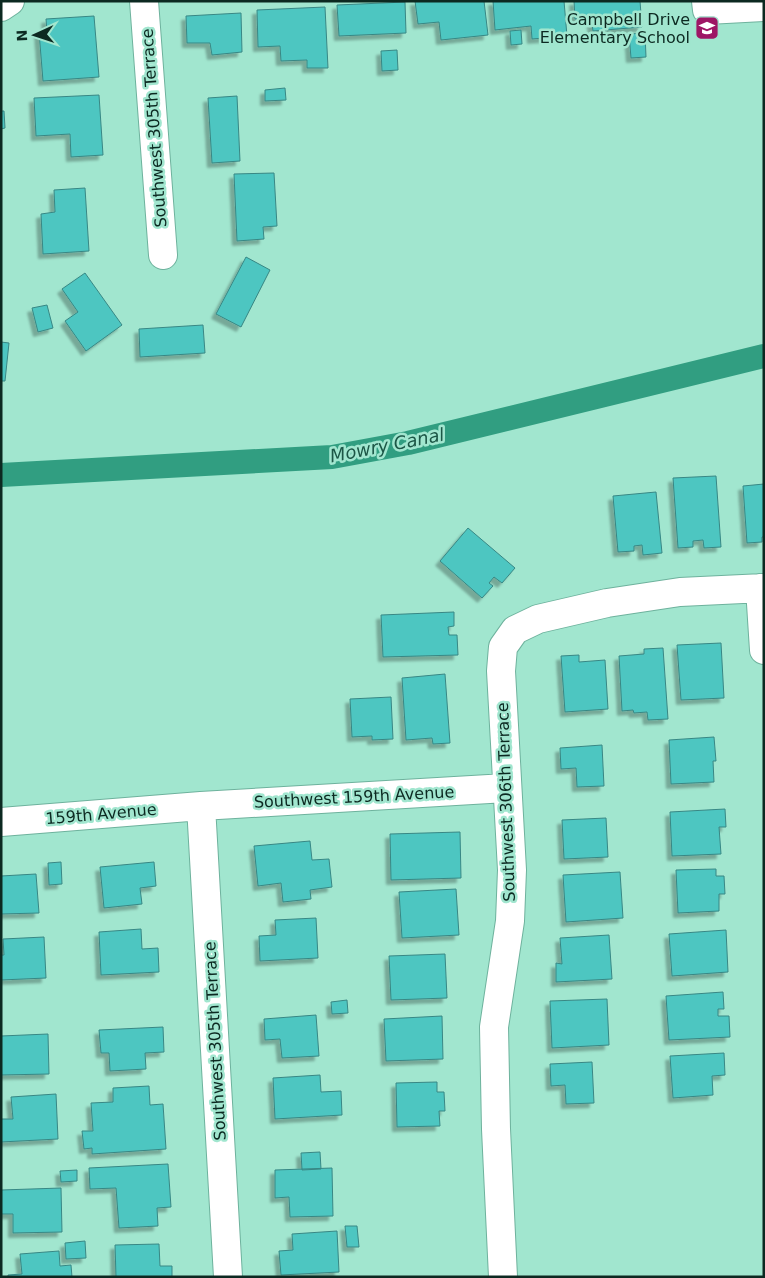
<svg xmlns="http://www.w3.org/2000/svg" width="765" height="1278" font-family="'DejaVu Sans',sans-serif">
	<defs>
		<filter id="shadow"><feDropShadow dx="-4.5" dy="4.5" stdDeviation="1" flood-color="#0004"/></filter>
	</defs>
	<rect width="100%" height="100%" fill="#a1e6cf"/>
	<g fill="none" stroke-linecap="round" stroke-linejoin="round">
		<!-- canal -->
		<path stroke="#319e81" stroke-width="24" d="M1,475L332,457L408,443L764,356"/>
	</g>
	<!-- building -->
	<path fill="#4dc6c1" stroke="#388784" filter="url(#shadow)" d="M415,1H484L488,35L441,40L439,22L418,24Z
		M493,1H564L567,36L532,39L531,26L495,30Z
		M574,1H640L642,27L593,31L591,17L575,19Z
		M405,2L406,33L339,36L337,5Z
		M325,7L328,68H307V60L281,61L280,46L258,47L257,10Z
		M241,13L242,52L212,55L210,43H187L186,16Z
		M94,16L99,77L43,81L39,32H47L46,19Z
		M521,30L522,44L511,45L510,31Z
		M645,33L646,57L631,58L629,34Z
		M397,50L398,70L382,71L381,51Z
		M285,88L286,100L265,101V90Z
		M99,95L103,155L71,157L70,134L36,136L34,98Z
		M237,96L240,161L212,163L208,98Z
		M1,111H4L5,128L1,129Z
		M274,173L277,226L263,227L264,239L237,241L234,174Z
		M85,188L89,251L43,254L41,214L55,212L54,190Z
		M246,257L270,270L241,327L216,314Z
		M85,273L122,325L86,351L65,321L78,312L62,289Z
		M47,305L53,328L38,332L32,308Z
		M203,325L205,353L140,357L139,329Z
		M1,342L9,343L5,381H1Z
		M716,476L721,547L704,548L703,540L693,541V547L678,548L673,478Z
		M764,484V537H762V542L747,543L743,486Z
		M656,492L662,553L643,555L642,545L634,546V551L618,552L613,496Z
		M468,528L515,568L502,583L494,577L489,583L493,586L482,598L440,561Z
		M454,612V626L448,627L449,635H457L458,655L383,657L381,615Z
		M721,643L724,698L681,700L677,645Z
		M663,648L668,719L648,720L647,712L634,713L633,710L622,711L619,656L644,654V649Z
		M579,655V662L605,660L608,709L565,712L561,656Z
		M445,674L450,743L433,744L432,738L406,740L402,678Z
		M391,697L393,739L372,740V736L352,737L350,699Z
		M714,737L716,761H713L714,782L671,784L669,740Z
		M602,745L604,786L577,787L576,768L561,769L560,748Z
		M725,809L726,827H719L721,854L672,856L670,812Z
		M606,818L608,857L564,859L562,820Z
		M460,832L461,878L391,880L390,834Z
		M310,841L312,860L329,859L332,887L310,890L311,899L283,902L281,883L258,886L254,846Z
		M61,862L62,884L49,885L48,863Z
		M154,862L156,886L140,888L142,904L104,908L100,867Z
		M716,869V876H724L725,894H719V911L678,913L676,870Z
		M620,872L623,918L566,922L563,875Z
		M36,874L39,913L1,914V876Z
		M456,889L459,935L402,938L399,892Z
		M316,918L318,958L260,961L259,936L276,935L275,920Z
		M141,929L142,949L158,948L159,972L101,975L99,932Z
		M726,930L728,972L672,976L669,934Z
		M609,935L612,979L556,982V963L562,964L560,938Z
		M44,937L46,978L1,980V955H4L3,939Z
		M445,954L447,998L391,1000L389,956Z
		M723,992L724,1009H718V1016H729L730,1037L669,1040L666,996Z
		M607,999L609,1045L552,1048L550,1001Z
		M347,1000L348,1013L332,1014L331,1002Z
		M316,1015L319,1056L282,1058L280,1039L265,1040L264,1019Z
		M442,1016L443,1059L386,1061L384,1019Z
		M163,1027L164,1052L145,1053L146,1069L110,1071L109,1053H101L99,1030Z
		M48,1034L49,1074L1,1075V1036Z
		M724,1053L725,1075L712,1076L713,1095L673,1098L670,1056Z
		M592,1062L594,1103L566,1104L565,1085L551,1086L550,1064Z
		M320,1075L321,1092L341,1091L342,1115L275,1119L273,1078Z
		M437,1082V1092H444L445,1111H439L440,1126L397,1127L396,1083Z
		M149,1086L150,1105L163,1104L166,1149L92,1154V1148L84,1149L82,1131H93L91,1103L113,1102V1088Z
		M56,1094L58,1139L1,1142V1119H13L11,1097Z
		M320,1152L321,1169L302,1170L301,1153Z
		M168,1164L171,1207L157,1208L158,1226L119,1228L116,1188L90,1189L89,1168Z
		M332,1168L333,1216L290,1217L289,1197L275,1198V1170Z
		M77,1170V1181L61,1182L60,1171Z
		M61,1188L62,1232L13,1233V1214H1V1190Z
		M345,1226H357L359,1247H347Z
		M337,1231L339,1272L281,1275L279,1251L293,1250L292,1234Z
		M85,1241L86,1258L66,1259L65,1243Z
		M159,1244L160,1266H172V1277H116L115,1245Z
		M59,1251L60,1266L71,1265L72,1277H8V1275L22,1274L20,1254Z"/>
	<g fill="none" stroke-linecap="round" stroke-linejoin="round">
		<!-- minor casing -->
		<g stroke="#6eb29d" stroke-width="30">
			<path id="minor" d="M144,1L163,255
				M706,1L707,10L764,7
				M1,7L10,1
				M760,588L764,650
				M201,806L228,1277
				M1,822L201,806L506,788
				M503,1277L496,1129L494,1027L510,921L512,870L501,671L503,647L515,630L538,619L607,603L680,592L764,588"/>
		</g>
		<!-- minor -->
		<use href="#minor" stroke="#fff" stroke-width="28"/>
	</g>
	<!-- icons -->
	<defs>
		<g id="school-square" transform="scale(1.25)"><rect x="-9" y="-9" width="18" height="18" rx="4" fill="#9e1665" stroke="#a1e6cf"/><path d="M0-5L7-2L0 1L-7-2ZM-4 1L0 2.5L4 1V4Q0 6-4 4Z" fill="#fff"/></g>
	</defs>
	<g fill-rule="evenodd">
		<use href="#school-square" x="707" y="28"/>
	</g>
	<g text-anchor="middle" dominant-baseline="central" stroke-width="5" stroke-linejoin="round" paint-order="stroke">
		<!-- poi labels -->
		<g font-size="16" fill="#0c2921" stroke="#a1e6cf" text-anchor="end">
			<text x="690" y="19">Campbell Drive<tspan x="690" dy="18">Elementary School</tspan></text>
		</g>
		<!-- street labels -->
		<g font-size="16" fill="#0c2921" stroke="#a1e6cf">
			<text transform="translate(154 128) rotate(-94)">Southwest 305th Terrace</text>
			<text transform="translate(354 797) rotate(-3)">Southwest 159th Avenue</text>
			<text transform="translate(506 802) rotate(-92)">Southwest 306th Terrace</text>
			<text transform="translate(101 814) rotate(-5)">159th Avenue</text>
			<text transform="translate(215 1041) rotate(-93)">Southwest 305th Terrace</text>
		</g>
		<!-- water labels -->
		<g font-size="18" font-style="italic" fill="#1c5646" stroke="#a1e6cf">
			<text transform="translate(387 445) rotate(-11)">Mowry Canal</text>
		</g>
	</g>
	<!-- border -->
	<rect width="765" height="1278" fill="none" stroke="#0c2921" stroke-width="5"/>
	<!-- north arrow -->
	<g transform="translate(35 35) rotate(267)" stroke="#a1e6cf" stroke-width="4" paint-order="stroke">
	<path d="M0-4L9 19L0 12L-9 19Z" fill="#0c2921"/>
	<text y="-8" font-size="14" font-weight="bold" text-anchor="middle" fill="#0c2921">N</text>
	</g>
</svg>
